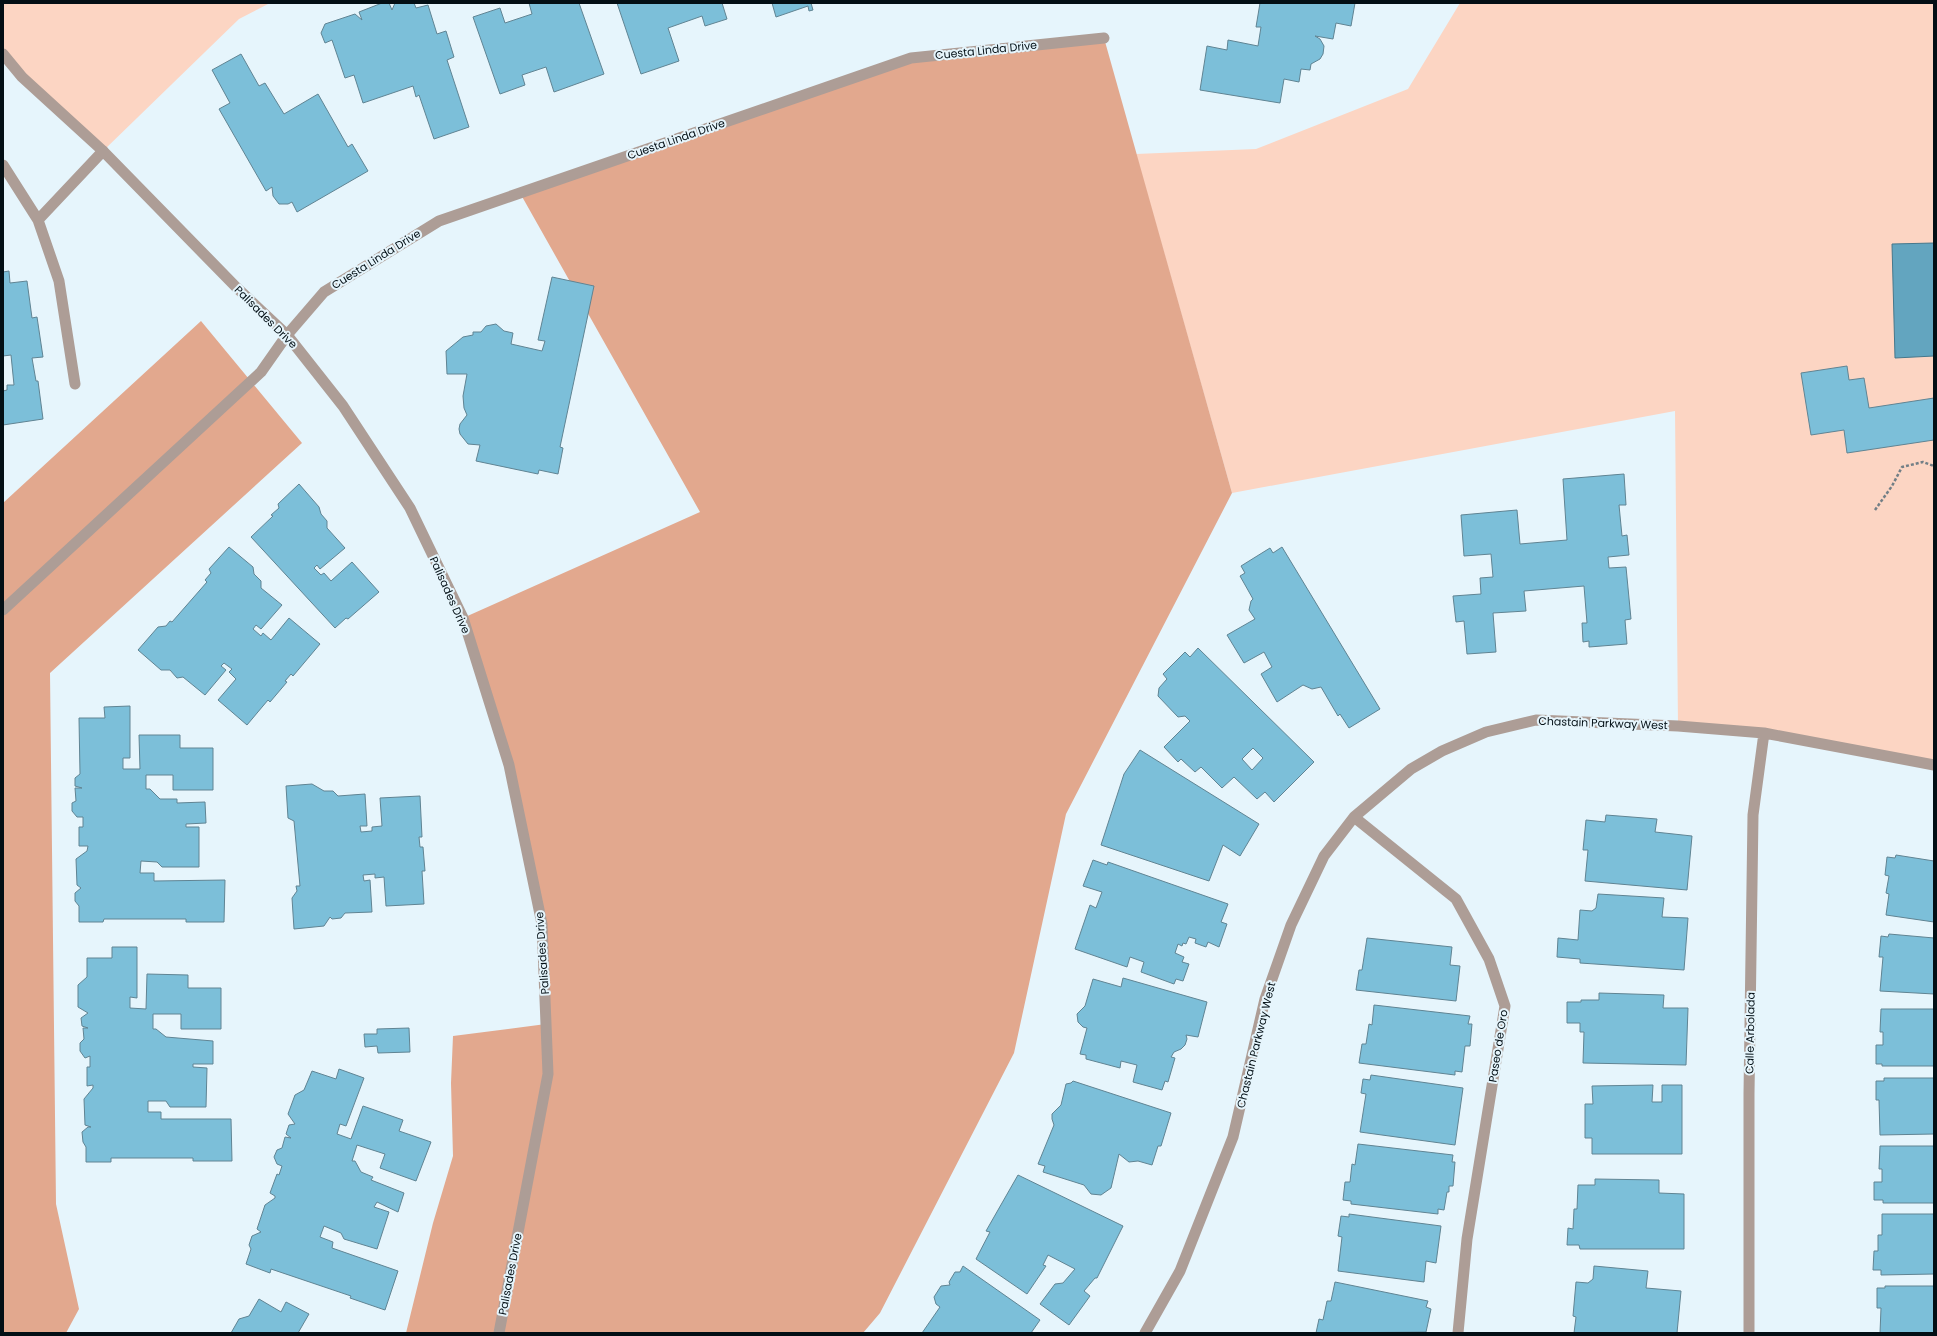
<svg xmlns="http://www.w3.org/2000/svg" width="1937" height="1336" font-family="Poppins,sans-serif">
	<rect width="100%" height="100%" fill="#e6f5fc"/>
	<!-- green -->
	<path fill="#fcd5c3" d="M3,3H270L239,19L103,151L3,54Z
		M1460,3H1934V765L1764,733L1678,726L1675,411L1232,493L1136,154L1256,149L1408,89Z"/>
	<!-- forest -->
	<path fill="#e2a88e" d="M1104,38L1232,493L1066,814L1014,1053L880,1313L863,1333H406L433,1223L453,1156L451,1083L453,1036L546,1024L542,924L509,765L463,618L700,512L520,193L911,58Z
		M201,321L302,443L50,673L56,1204L79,1309L66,1333H3V503Z"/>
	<!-- water -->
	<path fill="#63a5bf" stroke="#46788c" d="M1934,243V356L1895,358L1892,244Z"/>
	<!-- building -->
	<path fill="#7cbfd9" stroke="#608493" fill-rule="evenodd" d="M382,3H389L392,10L395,3H414L416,8L428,5L437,34L446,31L454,57L447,60L469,127L434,139L419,95L416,97L413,86L363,103L354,75L345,78L332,40L325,43L321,33L325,24L355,14L362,20L359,12Z
		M529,3H579L604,74L554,92L546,67L522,75L525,85L500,94L473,17L500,8L505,23L532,14Z
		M617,3H722L727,19L705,26L702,16L668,28L679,61L641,74Z
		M772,3H811L813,10L809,11L808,6L776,17Z
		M1260,3H1355L1351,26L1336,23L1333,39L1315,36L1320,39L1324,46L1323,54L1320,59L1311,64L1310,70L1301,69L1299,82L1284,79L1280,103L1200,90L1207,46L1227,50L1228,40L1258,46L1261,27H1256Z
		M241,54L259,86L265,83L284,114L318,94L348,147L352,144L368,171L297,212L292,202L288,204H279L273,196L272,187L266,191L219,109L230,103L212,70Z
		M9,271L10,283L27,281L32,318L37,317L43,357L32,358L36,381H38L43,419L3,425V391L7,390V385H14L11,355L3,356V272Z
		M552,277L594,286L560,447L563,448L558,474L539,470L538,474L476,461L480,445L468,444L460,434L459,429L460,424L467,415L464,408L463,396L467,374H447L446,351L463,337L473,335V332H481L486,326L496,324L504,331L513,333L511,344L542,351L545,341L538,340Z
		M1847,366L1849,380L1864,378L1869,408L1934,398V440L1847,453L1844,430L1811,435L1801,373Z
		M1624,474L1626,505H1619L1622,536L1627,535L1629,555L1608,557L1609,568L1626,567L1631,619L1625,620L1627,644L1589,647V641L1583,642L1582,623H1587L1584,586L1524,591L1526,611L1493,613L1496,652L1467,654L1464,621L1456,622L1453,596L1481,594L1480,578L1493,577L1491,554L1464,556L1461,515L1517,510L1520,544L1567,540L1563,479Z
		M299,484L319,507L321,514L327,521V528L345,548L320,569L317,565L314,568L321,575L324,573L331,581L352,562L379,592L348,619L346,618L335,628L251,537L273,516L271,515L279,508L278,504Z
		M229,547L253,567L254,574L261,581V588L282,605L261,629L256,625L253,629L261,636L263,633L271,640L289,618L320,644L293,676L291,674L285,681L287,682L270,702L268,700L247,725L218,700L236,679L229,672L232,669L224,663L221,666L226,670L205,695L183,677L177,678L170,670H161L138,650L158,627L166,626L170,621L172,622L207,582L205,580L211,573L209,569Z
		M1282,547L1380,709L1349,728L1340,714L1338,716L1321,687L1312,689L1303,685L1277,702L1261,674L1272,667L1264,652L1244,663L1227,635L1255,619L1249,610L1251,601L1253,599L1240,576L1245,573L1241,566L1270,548L1273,553Z
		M1198,648L1314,762L1274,802L1265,792L1257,799L1234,777L1222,788L1201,767L1195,772L1181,759L1178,762L1164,747L1190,721L1185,716L1178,717L1158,696L1159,688L1167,679L1163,674L1185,652L1190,657ZM1253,748L1263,758L1252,770L1242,759Z
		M130,706V758H123V769H140L139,735H180V748H213V790H173V775H146V789H150L160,799H177V803L205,802L206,823L186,824V827H199V867H162L157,862L141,861L140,873H154V881L225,880L224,922H186V919H104L103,922H79V906L75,901V893L81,888L77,885L76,859L87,851L88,846H79V827H83V817H77L72,811V803L76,801L75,788H82L75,786V778L80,774L79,718H105L104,707Z
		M1140,750L1259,824L1240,856L1223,845L1209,881L1101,845L1124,774Z
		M312,784L324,791H333L338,796L365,794L367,826H360L361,832L372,831V827L382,826L380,798L420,796L422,837H419L420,847H423L425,871H422L424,904L386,906L384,877L375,878V874L363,875L364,881L370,880L372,912L345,913L341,918L332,919L330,917L324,926L294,929L292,898L297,891L296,886H300L294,821L288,818L286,786Z
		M1606,815L1657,819L1655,832L1692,836L1687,890L1585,881L1588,850H1583L1586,820L1605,822Z
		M1896,855L1934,861V922L1886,915L1889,894L1886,893L1889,876L1885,875L1887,857L1895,858Z
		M1093,860L1107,865L1108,862L1228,904L1221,922L1227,924L1219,947L1208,942L1206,947L1195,943L1196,939L1189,937L1186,944L1183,943L1182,946L1178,944L1175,953L1184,957L1182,962L1189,964L1183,981L1176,979L1174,984L1141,972L1144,962L1130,957L1127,967L1075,949L1090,905L1096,908L1102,892L1083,886Z
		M1598,894L1664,898L1662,917L1688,918L1684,970L1580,963V959L1557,957L1558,938L1578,940L1580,910L1592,911L1596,908Z
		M1889,934L1934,938V994L1880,991L1883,957H1879L1881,936L1888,937Z
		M1367,938L1452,947L1450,965L1460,966L1456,1001L1356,990L1359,970H1362Z
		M112,947H137V998L130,997V1008L146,1009L147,974L188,975V988H221V1029H181V1014H153V1029H156L166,1037L213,1041V1064H193V1067L207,1068L206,1107H170L166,1101H148V1112H161V1119H231L232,1161H193V1158H111V1162H86V1147L83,1142L82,1132L88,1127H91L85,1125L84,1099L93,1088V1085L87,1086V1067H90V1056L85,1058L80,1051V1043L84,1039L83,1028H88L82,1026L81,1018L88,1013L78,1007V985L87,977V958H112Z
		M1123,978L1207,1002L1198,1037L1186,1035L1187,1039L1185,1045L1181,1049L1174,1052L1171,1057L1175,1058L1168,1082L1165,1081L1162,1090L1133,1082L1137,1065L1121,1061L1120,1068L1086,1059V1055L1080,1054L1087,1028L1083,1027L1078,1022L1077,1014L1085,1006L1093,979L1121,987Z
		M1599,993L1664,995L1663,1008H1688L1686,1065L1583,1063L1584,1032H1580V1023H1567V1002H1581V1000H1599Z
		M1374,1005L1470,1016L1468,1024H1472L1470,1046H1465L1462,1072L1455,1071V1075L1359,1063L1362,1044H1366L1369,1024L1372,1025Z
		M1881,1009H1934V1066H1882V1064H1876V1045H1883V1032H1880Z
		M409,1028L410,1052L378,1053L377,1046L365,1047L364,1034H377V1029Z
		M339,1069L364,1078L346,1126L340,1124L337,1134L351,1139L363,1106L403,1120L399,1131L431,1142L416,1181L380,1168L385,1154L357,1145L352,1161H355L361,1172L373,1177L371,1180L404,1193L398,1212L377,1202L374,1207L389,1212L377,1249L344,1239L341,1233L324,1226L320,1237L333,1242L332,1248L398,1271L385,1310L350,1298L351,1296L271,1269L270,1273L246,1264L251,1249L249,1245L252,1236L261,1232L257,1229L265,1205L275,1198V1196L270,1193L277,1174L279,1175L282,1166L277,1164L274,1157L277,1150L282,1148L285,1137L291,1138L286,1134L289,1125L295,1124L288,1114L295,1095L304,1090L312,1071L336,1079Z
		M1371,1075L1463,1088L1455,1145L1360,1132L1366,1094L1361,1093L1363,1079L1370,1080Z
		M1884,1078H1934V1134L1880,1135L1879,1100H1876V1081H1884Z
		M1073,1081L1171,1113L1161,1146H1158L1152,1165L1138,1161L1129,1162L1119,1154L1111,1188L1101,1195L1091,1194L1084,1185L1043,1172L1045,1166L1038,1164L1054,1125L1052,1119V1114L1061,1105L1066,1084L1071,1083Z
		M1653,1085L1652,1102H1662V1085H1682V1154H1592V1138H1585V1104H1593L1592,1086Z
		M1358,1144L1453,1155L1452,1162H1455L1453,1186H1449V1192H1447L1444,1210L1438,1209V1214L1351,1204V1201L1343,1200L1345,1182H1350L1352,1164L1355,1165Z
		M1880,1146H1934V1203H1883V1200H1874V1182H1882V1169H1879Z
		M1018,1175L1123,1226L1097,1278H1095L1084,1291L1090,1296L1069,1325L1040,1304L1055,1284L1063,1283L1075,1269L1048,1255L1043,1265L1046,1266L1027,1294L976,1259L990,1232L986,1231Z
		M1595,1179L1659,1180V1193L1684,1194V1249H1580L1579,1245H1567L1568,1228L1573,1229L1574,1209H1577L1578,1185H1595Z
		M1349,1214L1441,1226L1436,1263L1426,1261L1424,1282L1338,1271L1342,1237L1338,1236L1341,1216L1349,1217Z
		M1882,1214H1934V1274L1881,1275V1270H1873L1874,1251H1878V1235H1882Z
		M963,1266L1040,1320L1031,1333H922L940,1307L936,1304L934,1297L941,1286L950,1285L949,1282L955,1272H960Z
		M1594,1266L1648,1271L1646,1288L1681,1291L1677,1333H1574L1576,1317L1573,1316L1576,1282L1588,1283L1593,1279Z
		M1335,1282L1428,1301L1426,1307L1431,1309L1426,1332L1316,1333L1319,1319L1323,1320L1327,1301H1331Z
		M1885,1286H1934V1333H1880L1881,1308H1877V1288H1885Z
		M259,1299L281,1312L286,1302L309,1314L298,1333H231L239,1319L249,1316Z"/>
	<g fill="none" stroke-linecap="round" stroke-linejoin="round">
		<!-- path -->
		<path stroke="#727f86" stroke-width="2.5" stroke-dasharray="3 2" stroke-linecap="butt" d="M1875,510L1892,486L1902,467L1923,462L1934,466"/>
		<!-- service -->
		<path stroke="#ad9d96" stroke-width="11" d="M3,165L38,220L59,281L75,384
			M38,220L103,151"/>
		<!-- minor -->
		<path stroke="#ad9d96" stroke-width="11" d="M3,610L261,372L287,335L324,292L439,221L911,58L1104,38
			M1354,817L1456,899L1489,959L1505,1006L1467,1239L1458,1333
			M1145,1333L1180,1271L1233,1137L1265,999L1291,925L1324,856L1354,817L1411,769L1442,751L1486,732L1536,720L1678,726L1764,733L1934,765
			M1749,1333V1094L1753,815L1764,733"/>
		<!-- tertiary -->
		<path stroke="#ad9d96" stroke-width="11" d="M3,54L22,77L103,151L236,287L287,335L343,406L410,508L463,618L509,765L542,924L548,1074L499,1333"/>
	</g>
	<g text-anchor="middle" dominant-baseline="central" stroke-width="4" stroke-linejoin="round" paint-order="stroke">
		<!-- street labels -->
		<g font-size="11" fill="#030f15" stroke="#e6f5fc">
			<text transform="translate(986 50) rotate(-6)">Cuesta Linda Drive</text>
			<text transform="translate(676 139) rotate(-19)">Cuesta Linda Drive</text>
			<text transform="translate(376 259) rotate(-32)">Cuesta Linda Drive</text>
			<text transform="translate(266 317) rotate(45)">Palisades Drive</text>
			<text transform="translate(450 595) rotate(66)">Palisades Drive</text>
			<text transform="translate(1603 723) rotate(2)">Chastain Parkway West</text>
			<text transform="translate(542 953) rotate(-94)">Palisades Drive</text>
			<text transform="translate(1750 1033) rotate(-89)">Calle Arbolada</text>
			<text transform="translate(1256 1045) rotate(-76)">Chastain Parkway West</text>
			<text transform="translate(1498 1046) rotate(-81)">Paseo de Oro</text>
			<text transform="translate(510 1274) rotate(-79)">Palisades Drive</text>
		</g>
	</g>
	<!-- border -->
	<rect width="1937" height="1336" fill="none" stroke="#030f15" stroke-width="8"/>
</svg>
